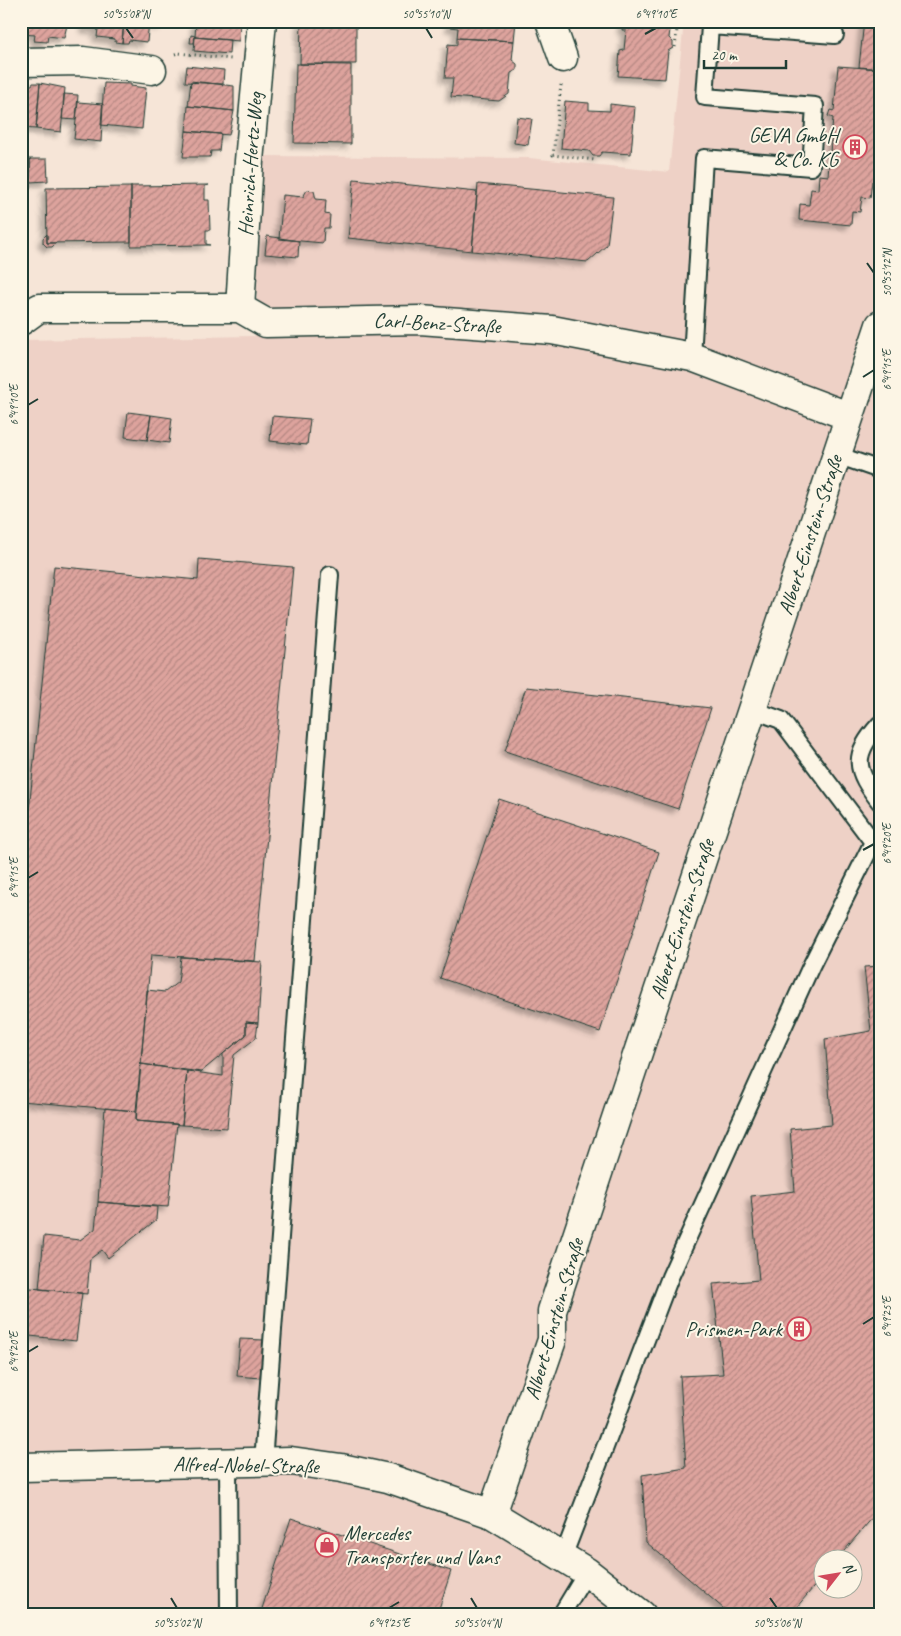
<svg xmlns="http://www.w3.org/2000/svg" width="901" height="1636" font-family="Caveat,sans-serif">
	<defs>
		<pattern id="building-hatch" width="6" height="6" patternUnits="userSpaceOnUse" patternTransform="scale(1.25)"><rect width="6" height="6" fill="#dda39d"/><path d="M-1 1l2-2M0 6l6-6M5 7l2-2" fill="none" stroke="#b38681"/></pattern>
		<filter id="shadow"><feDropShadow dx="-4.5" dy="4.5" stdDeviation="2.5" flood-color="#0004"/></filter>
	</defs>
	<rect width="100%" height="100%" fill="#f6e5d7"/>
	<filter id="ink" filterUnits="userSpaceOnUse"><feTurbulence type="fractalNoise" baseFrequency=".02" numOctaves="2"/><feDisplacementMap in="SourceGraphic" scale="10" xChannelSelector="R" yChannelSelector="G"/><feConvolveMatrix kernelMatrix="1 2 1 2 8 2 1 2 1" color-interpolation-filters="sRGB"/></filter>
	<g filter="url(#ink)">
		<!-- built -->
		<path fill="#eed1c6" fill-rule="evenodd" d="M684,21H880V1615H21V340L255,336L263,156L529,158L669,172ZM824,1558H854V1588H824Z"/>
		<!-- building -->
		<path fill="url(#building-hatch)" stroke="#1f3d34" filter="url(#shadow)" d="M21,21H68L64,38L48,36L47,42L34,41L35,35L21,34Z
			M85,21H99L98,29L84,28Z
			M99,21H124L122,43L115,42V39L97,37Z
			M124,21H149L147,42L129,40L128,43H122Z
			M149,21H162V25L149,24Z
			M196,21H243L240,23L239,41L195,37Z
			M301,21H356V64H300Z
			M450,21H516L514,41L457,38L458,28L450,27Z
			M623,21H671L669,38L673,42V48L668,51L665,79L618,76L620,51L624,50L626,30H622Z
			M864,21H880V69L859,67Z
			M191,35L195,36L194,43H190Z
			M195,37L230,40L229,54L194,51Z
			M457,38L514,41L512,60L517,64V70L511,73L509,94L499,101L451,97L453,78H445L448,44L457,45Z
			M296,64L351,65V144L294,143Z
			M187,66L224,70L223,84L185,82Z
			M838,66L880,69V182L872,181L870,198L862,197L860,212L852,211L851,225L799,220L800,204L809,205L811,189L818,190L819,175L828,176L833,118L828,116L830,110L834,111Z
			M191,81L234,86V111L188,106Z
			M33,83H40L36,129L21,128V84L32,85Z
			M40,83L65,88L61,132L36,129Z
			M104,83L131,84V86L146,88L142,129L101,125Z
			M64,94L78,95L76,120L62,119Z
			M565,101L589,103V110L610,111V104L635,107L631,154L602,152L599,156H593L589,151L561,148Z
			M78,102L103,104L101,142L74,139Z
			M188,106L234,111L229,135L186,131Z
			M517,117L532,119L528,145L514,143Z
			M186,131L221,134L219,151H211L210,157H183Z
			M21,159H30V189H21Z
			M30,159H47L48,181L30,182Z
			M354,179L477,192L472,251L348,238Z
			M478,184L613,197L607,245L588,262L472,251Z
			M209,185L205,186V200H209L210,230H206V244L210,245L131,246V186Z
			M131,187V242L47,243L46,188Z
			M307,190L314,191L316,199L326,200L325,214L330,215L329,228H324L323,243L279,239L283,195L303,197Z
			M47,234V243H56L52,247H47L43,243V238Z
			M267,236L299,241L298,257L265,254Z
			M128,412L151,415L147,440L125,437Z
			M151,415L172,418L169,443L147,440Z
			M272,416L310,419L307,445L270,441Z
			M199,559L293,567L255,961L151,955L136,1111L21,1101V888L54,566L198,580Z
			M526,687L711,708L678,809L505,751Z
			M499,799L659,852L600,1032L440,978Z
			M181,957L262,962L258,1023L246,1022V1035L201,1072L141,1064L147,990L165,992L178,982Z
			M880,966V1509L838,1558H824V1575L790,1615H731L646,1542L642,1475L686,1468L680,1376L723,1374L713,1284L759,1280L751,1196L795,1191L790,1129L832,1125L825,1039L871,1031L864,967Z
			M246,1022L258,1023L256,1038L234,1055L227,1128L182,1125L187,1071L223,1076V1054L246,1035Z
			M141,1064L187,1071L182,1125L136,1121Z
			M105,1108L136,1111V1121L177,1124L168,1207L98,1202Z
			M98,1202L157,1207L156,1220L108,1258L102,1250L90,1259L87,1294L39,1289L44,1236L80,1240L95,1229Z
			M21,1287L82,1293L76,1341L21,1335Z
			M240,1339L264,1340L260,1378L237,1376Z
			M291,1518L451,1571L437,1615H260Z"/>
		<g fill="none" stroke-linecap="round" stroke-linejoin="round">
			<!-- service casing -->
			<g stroke="#1f3d34" stroke-width="20">
				<path id="service" d="M692,357L704,158L811,167L815,106L705,97L710,26L835,35
					M837,455L880,470
					M880,724C851,756 855,770 880,802
					M263,1462L330,575
					M228,1463L229,1615
					M563,1557L670,1277L811,966L873,842L781,720L751,709
					M561,1615L587,1572"/>
			</g>
			<!-- minor casing -->
			<g stroke="#1f3d34" stroke-width="31">
				<path id="minor" d="M550,21L563,58
					M21,62L83,61L152,70
					M240,308L249,161L262,21
					M21,321L39,308H240L266,323L420,320L552,330L692,357L848,416"/>
			</g>
			<!-- tertiary casing -->
			<g stroke="#1f3d34" stroke-width="31">
				<path id="tertiary" d="M21,1467L291,1461L341,1468L388,1478L492,1514L587,1572L642,1615
					M492,1514L552,1340V1311L880,325"/>
			</g>
			<!-- path -->
			<path stroke="#1f3d34" stroke-width="3" stroke-dasharray="1 4" stroke-linecap="butt" d="M675,47L678,21
				M175,54L178,53L231,59
				M561,85L553,155L595,160"/>
			<!-- service -->
			<use href="#service" stroke="#fcf5e5" stroke-width="16"/>
			<!-- minor -->
			<use href="#minor" stroke="#fcf5e5" stroke-width="28"/>
			<!-- tertiary -->
			<use href="#tertiary" stroke="#fcf5e5" stroke-width="28"/>
		</g>
	</g>
	<!-- ticks -->
	<path fill="none" stroke="#1f3d34" stroke-width="2" d="M126,28L133,38M426,28L432,38M645,34L656,28M867,263L874,273M863,377L874,370M28,405L38,399M863,850L874,844M28,878L38,872M863,1324L874,1317M28,1352L38,1346M171,1598L177,1608M471,1598L477,1608M770,1598L777,1608M389,1608L399,1602"/>
	<!-- icons -->
	<defs>
		<g id="building-ring" transform="scale(1.25)"><circle r="9.5" fill="#fcf5e5" stroke="#d1495b" stroke-width="1.5"/><path d="M-4-6H4V6H1V3H-1V6H-4ZM-2.5-4.3h1.7v1.8h-1.7ZM.8-4.3h1.7v1.8H.8ZM-2.5-1h1.7V.8h-1.7ZM.8-1h1.7V.8H.8Z" fill="#d1495b"/></g>
		<g id="shop-ring" transform="scale(1.25)"><circle r="9.5" fill="#fcf5e5" stroke="#d1495b" stroke-width="1.5"/><path d="M-5-2.5h2.3a2.7 3.5 0 0 1 5.4 0H5L5.5 6h-11ZM-1.5-2.5h3a1.5 2.3 0 0 0-3 0Z" fill="#d1495b"/></g>
	</defs>
	<g fill-rule="evenodd">
		<use href="#building-ring" x="855" y="147"/>
		<use href="#building-ring" x="799" y="1329"/>
		<use href="#shop-ring" x="327" y="1545"/>
	</g>
	<g text-anchor="middle" dominant-baseline="central" stroke-width="4" stroke-linejoin="round" paint-order="stroke">
		<!-- poi labels -->
		<g font-size="21" fill="#1f3d34" stroke="#fcf5e5" text-anchor="end">
			<text x="838" y="135">GEVA GmbH<tspan x="838" dy="24">&amp; Co. KG</tspan></text>
			<text x="782" y="1329">Prismen-Park</text>
			<text x="344" y="1533" text-anchor="start">Mercedes<tspan x="344" dy="24">Transporter und Vans</tspan></text>
		</g>
		<!-- street labels -->
		<g font-size="21" fill="#1f3d34" stroke="#fcf5e5">
			<text transform="translate(250 164) rotate(-86)">Heinrich-Hertz-Weg</text>
			<text transform="translate(437 323) rotate(3)">Carl-Benz-Straße</text>
			<text transform="translate(810 535) rotate(-72)">Albert-Einstein-Straße</text>
			<text transform="translate(682 919) rotate(-72)">Albert-Einstein-Straße</text>
			<text transform="translate(554 1319) rotate(-74)">Albert-Einstein-Straße</text>
			<text transform="translate(246 1465) rotate(1)">Alfred-Nobel-Straße</text>
		</g>
	</g>
	<!-- margin -->
	<rect width="901" height="1636" fill="none" stroke="#fcf5e5" stroke-width="55"/>
	<!-- north arrow -->
	<g transform="translate(838 1574) rotate(59)"><circle r="24" fill="#fcf5e5" stroke="#a4ab9e"/>
	<path d="M0-4L9 19L0 12L-9 19Z" fill="#d1495b"/>
	<text y="-8" font-size="14" font-weight="bold" text-anchor="middle" fill="#1f3d34">N</text>
	</g>
	<!-- scale -->
	<path d="M704 60v8h82v-8" fill="none" stroke="#1f3d34" stroke-width="2.5"/>
	<text x="711" y="60" font-size="15" fill="#1f3d34" stroke="#fcf5e5" stroke-width="4" paint-order="stroke">20 m</text>
	<rect x="28" y="28" width="846" height="1580" fill="none" stroke="#1f3d34" stroke-width="2"/>
	<g font-size="12" text-anchor="middle" fill="#1f3d34">
		<text x="126" y="18">50°55'08"N</text>
		<text x="426" y="18">50°55'10"N</text>
		<text x="656" y="18">6°49'10"E</text>
		<text transform="translate(887 273) rotate(-90)" y="4">50°55'12"N</text>
		<text transform="translate(887 370) rotate(-90)" y="4">6°49'15"E</text>
		<text transform="translate(14 405) rotate(-90)" y="4">6°49'10"E</text>
		<text transform="translate(887 844) rotate(-90)" y="4">6°49'20"E</text>
		<text transform="translate(14 878) rotate(-90)" y="4">6°49'15"E</text>
		<text transform="translate(887 1317) rotate(-90)" y="4">6°49'25"E</text>
		<text transform="translate(14 1352) rotate(-90)" y="4">6°49'20"E</text>
		<text x="177" y="1627">50°55'02"N</text>
		<text x="389" y="1627">6°49'25"E</text>
		<text x="477" y="1627">50°55'04"N</text>
		<text x="777" y="1627">50°55'06"N</text>
	</g>
</svg>
